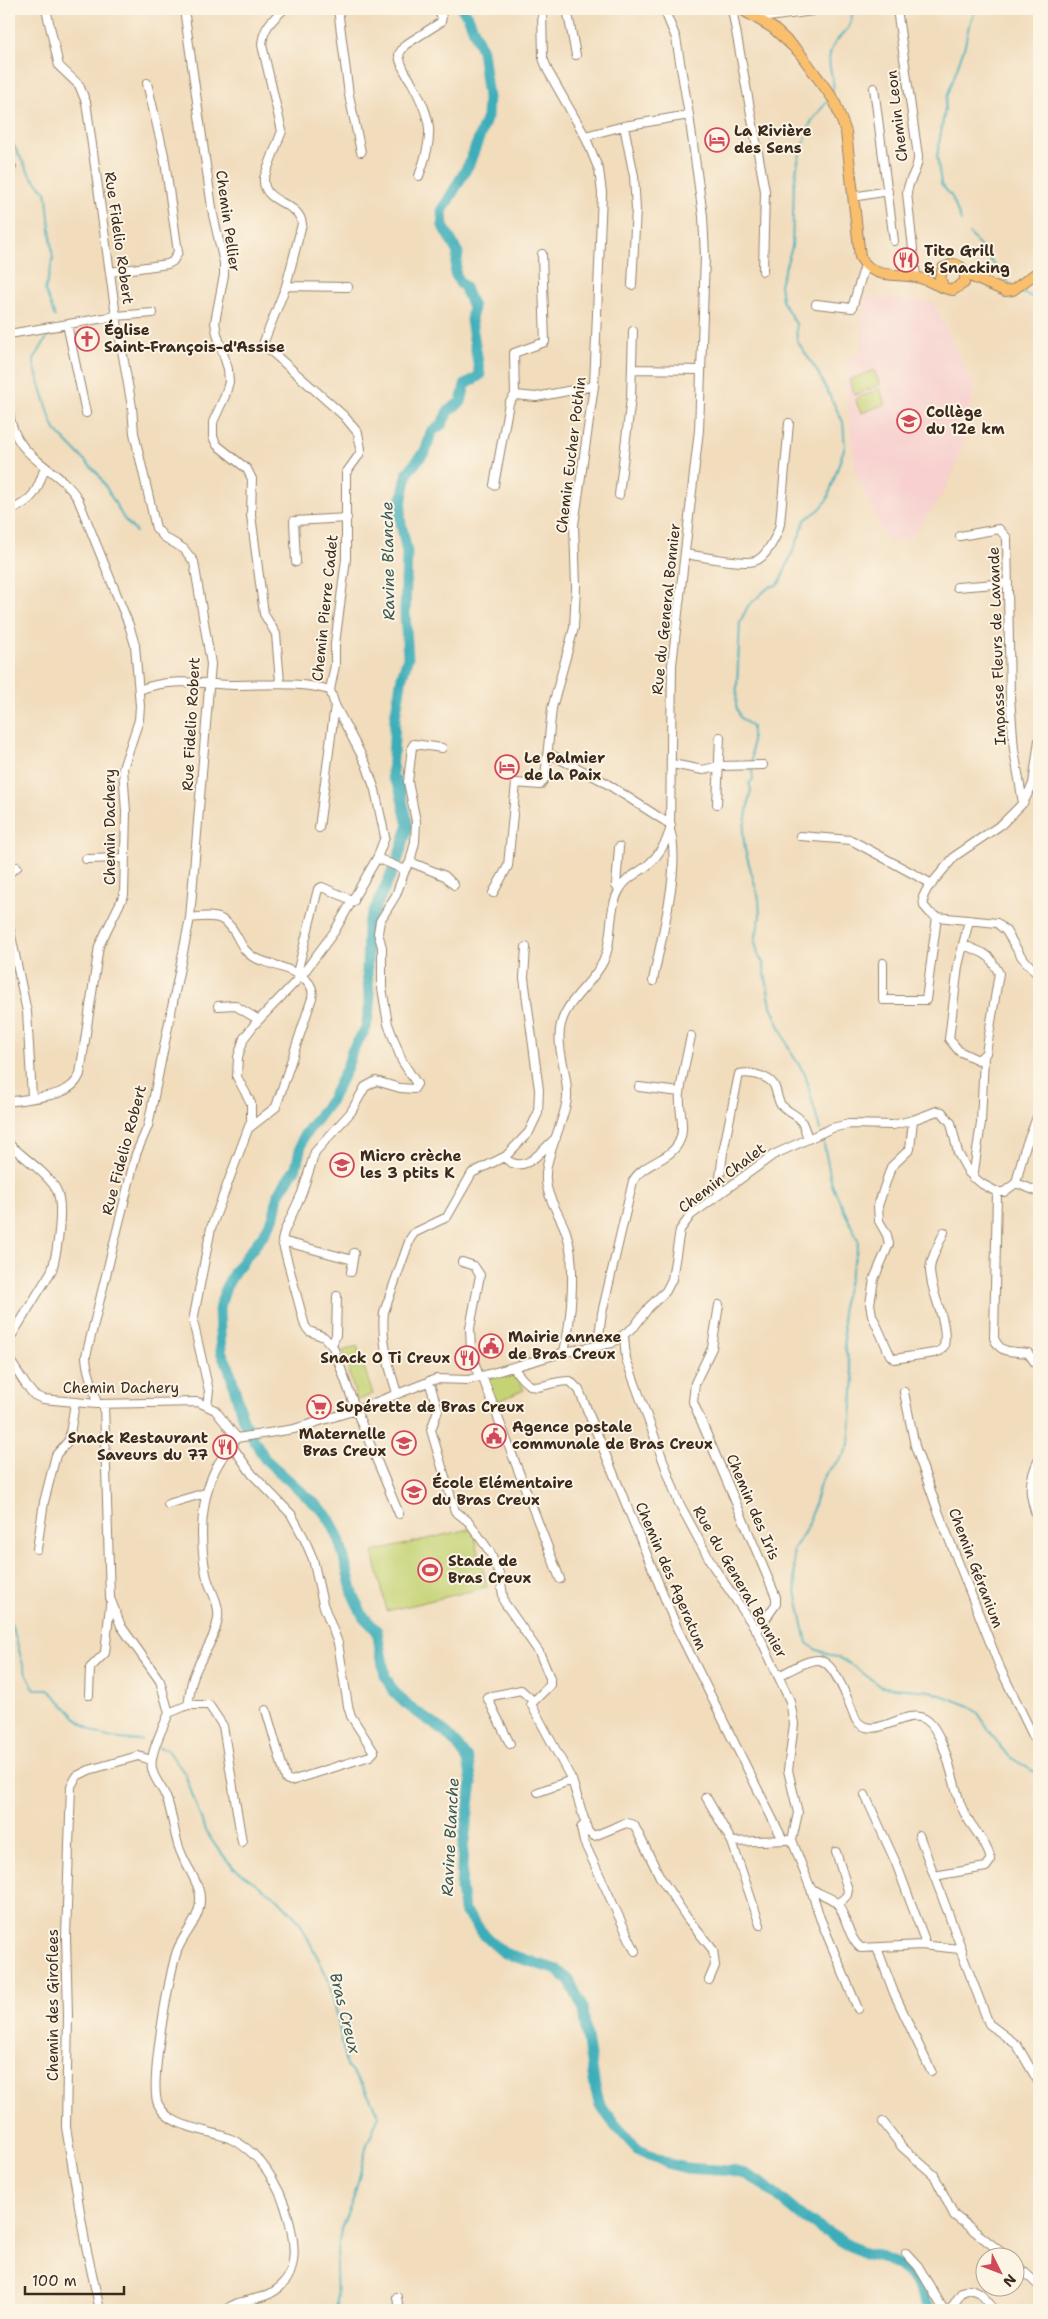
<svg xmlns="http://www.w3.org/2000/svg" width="1048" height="2319" font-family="'Shantell Sans',sans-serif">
	<rect width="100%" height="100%" fill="#fcf5e5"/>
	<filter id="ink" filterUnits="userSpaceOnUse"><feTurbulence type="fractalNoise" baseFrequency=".02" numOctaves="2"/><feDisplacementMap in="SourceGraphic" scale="10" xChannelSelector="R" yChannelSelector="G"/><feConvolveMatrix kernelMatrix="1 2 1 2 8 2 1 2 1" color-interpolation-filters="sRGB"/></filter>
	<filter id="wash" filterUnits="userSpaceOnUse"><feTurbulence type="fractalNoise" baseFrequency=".0096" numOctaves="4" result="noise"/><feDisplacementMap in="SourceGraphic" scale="20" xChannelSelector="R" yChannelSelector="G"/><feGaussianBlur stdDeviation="1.12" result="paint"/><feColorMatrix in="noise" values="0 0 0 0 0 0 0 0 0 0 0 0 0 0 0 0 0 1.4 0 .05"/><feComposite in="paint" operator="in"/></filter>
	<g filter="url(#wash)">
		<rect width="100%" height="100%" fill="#f1dcbc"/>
		<!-- built -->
		<path fill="#f7d0cf" d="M863,297L933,302L974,388L961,454L944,492L909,539L887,542L856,474L845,376L847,357L861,355Z"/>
		<!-- green -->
		<path fill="#c5d374" stroke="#807e49" d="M874,370L880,385L855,395L849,380Z
			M880,389L886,404L861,413L855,399Z
			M357,1346L373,1394L357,1401L343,1351Z
			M514,1368L524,1390L494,1403L484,1380Z
			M473,1528L487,1587L387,1611L373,1552Z"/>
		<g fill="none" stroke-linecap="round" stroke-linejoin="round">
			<!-- stream -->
			<path stroke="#3eaeb9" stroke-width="2" d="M832,92C837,80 826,69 830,54C834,38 845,35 850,25C852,20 852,14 853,9
				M9,137L30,175L46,192L47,197L53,260L45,290L55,317
				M961,221L952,197L941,184L937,156L947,97L965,45L968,29L976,9
				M970,234L1011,286
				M1016,291L1033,297L1039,307
				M50,333L34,359V365L52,423L56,431L99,475L124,519L136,532
				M752,764V727L740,717L736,706L740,622L748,606L769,587L777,585L780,582L801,532L805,520L820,509L827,500L845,446L843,422L816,369L797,341L796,324L782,301L780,284L792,247L794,185L798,161L811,122L829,99
				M752,769L753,779L749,784L751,789L743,834L745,850L759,899L760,917L755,941L758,954L763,963L771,1006L790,1051L805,1074L820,1130
				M822,1135L832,1185L859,1242L842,1307L845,1349L854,1379L849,1444L844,1455L827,1472L820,1484L808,1526L793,1550L796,1592L807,1643L815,1649L846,1661L882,1687L930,1691L970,1706L978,1713L1001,1748L1010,1757L1039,1775
				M9,1619C20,1642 19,1668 35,1689H48C84,1723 87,1741 141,1740
				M149,1742L154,1745
				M158,1747L167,1749L185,1774L205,1830L217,1848L234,1868L278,1899L299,1921L327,1976L337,2014L346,2066L362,2084L379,2115L367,2145L354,2197L341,2229L336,2264L337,2310"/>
			<!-- river -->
			<path stroke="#3eaeb9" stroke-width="11" d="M397,862L408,826L399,786L392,776L395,718L402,677L408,657L405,614L407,552L400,518L402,498L408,472L426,450L431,432L442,424L448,411L461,402L465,385L480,375L471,320L473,307L464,286L460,283L455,273L458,253L443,226L442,211L469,164L487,117L488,97L482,51L468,16L462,9
				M393,870L368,924L367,971L370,1004L366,1028L352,1051L347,1068L331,1100L303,1137L296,1167L278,1195L274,1216L264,1234L235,1271L226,1287L219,1310L221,1352L229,1368L243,1420L265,1459L323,1511L331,1522L339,1539L354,1597L363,1616L377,1631L385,1676L393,1691L406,1704L445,1732L458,1746L468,1760L472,1783L463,1848L461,1888L464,1910L486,1937L504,1953L557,1970L569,1980L582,2006L595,2087L600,2105L611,2120L637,2149L670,2164L686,2168L731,2171L745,2174L760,2182L805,2219L843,2242L866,2254L878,2256L899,2265L918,2284L930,2310"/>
		</g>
	</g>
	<g filter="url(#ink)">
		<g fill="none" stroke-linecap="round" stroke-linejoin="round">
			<!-- minor casing -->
			<g stroke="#96836d" stroke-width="10">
				<path id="minor" d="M46,9L59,66L79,85L86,102L116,316L132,407L134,433L156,528L164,537L184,549L194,562L211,664L190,918L148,1126L136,1154L86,1356C86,1374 96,1387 96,1404
					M184,9L213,215L224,263V275L215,322L217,334L228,369L229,382L225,396L213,422V437L217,445L247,469L252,479L251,515L264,614L276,634L280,682
					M338,9L349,95L361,152
					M567,9L576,55
					M732,9L765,191L763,271
					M897,9L918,156C919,170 908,179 907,193L916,277
					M760,18L813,11
					M874,88L894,241
					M624,126L634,176L636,209L632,285
					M585,136L624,126L689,115
					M9,167H12
					M419,176C434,134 433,122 412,83C406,74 400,65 399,54L405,45L441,22L442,17L437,9
					M853,197L888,191
					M110,272L168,264L173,261L178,252L164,155L147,83
					M286,286L348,287
					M816,304L852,308L865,265
					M67,324L86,413
					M9,334L116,316L153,313
					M632,369L701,370
					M515,395L514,353L545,342L542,254
					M9,412C15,461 57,465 78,499L129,625L135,645L140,706L139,720L123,768L126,812L124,895L99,946L80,1074C71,1099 32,1097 9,1102
					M494,485L509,403L515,395L536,397L594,386
					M619,495L631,398L633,331
					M9,511C34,500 37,492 45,467
					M960,536L999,529L1007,538L1010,697L1014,750L1023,803
					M685,554C700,556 742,565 755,561C766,558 778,534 780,524L789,423
					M296,562L294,521L347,518
					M957,587L1008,583
					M139,690C171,677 201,684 234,685C267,685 298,681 330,690
					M1039,740L1033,784L1023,803L1002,824L955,856L927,889L923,897L924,906L930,913L937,917L997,923L1006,931L1021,956L1039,976
					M548,753L601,780L671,825
					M672,764L703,770L719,766L763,765
					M717,804L720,737
					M319,828L335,705
					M800,836L851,840L932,884
					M619,847L616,886L620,889
					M377,858L405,870L396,895L380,921L378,933L382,947V988L388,1024L402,1061L417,1084L414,1089L400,1088L376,1081L365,1087L351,1112L315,1152L302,1193L284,1232L282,1241L305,1326L309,1331L324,1337L333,1347L356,1410L399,1514
					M86,859L124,858
					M410,862L445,876L454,885
					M405,870L410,862L415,842L416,821L408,782L412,747L414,744L442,748
					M9,873L17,867
					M493,893L508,866L516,783L540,785L545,778L552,708L574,628L576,587L574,525L594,386L602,193L599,170L585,136L548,71L543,58L542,9
					M190,918C200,917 212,915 221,919C239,928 237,949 255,958C272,966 318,972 312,998L276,1107L249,1128
					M9,926L27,1012L32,1097
					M964,945L983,953L990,958L999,973L986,1053L978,1060L959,1051L949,1039L958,966L969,920
					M526,947L524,978L539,1090L538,1113L529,1132L506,1156V1159C526,1176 543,1148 556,1138
					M883,963V1000H926L937,917
					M297,973L318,889L322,887L354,901
					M653,981C660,942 682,866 670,830
					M218,1006L234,1005L259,1020
					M639,1087L680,1092
					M913,1120L910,1149L891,1167L878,1206L879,1221L887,1235L889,1244L874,1279L870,1304L872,1315L890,1355L894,1359L934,1353L940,1351L944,1346C949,1319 930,1295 930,1269C931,1256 939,1245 944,1232
					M9,1144C22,1156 48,1174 56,1189C65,1204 57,1253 52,1270L9,1340
					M973,1178L981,1123L984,1056
					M1016,1183L1039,1192
					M997,1192L994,1338C1001,1356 1014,1350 1028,1353L1039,1368
					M718,1195L723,1152L739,1074C749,1072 768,1075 774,1085C777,1091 777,1099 781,1105C799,1122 799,1109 808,1139
					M282,1241L353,1260
					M462,1262L474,1266L480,1275L470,1328L471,1351L479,1377
					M351,1272L354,1253
					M719,1305L712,1348L695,1383L693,1402L776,1597V1604L757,1631
					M624,1336L626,1359L678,1501L713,1566L757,1631L790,1701L794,1724L788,1770L798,1813L792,1840L810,1887C819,1896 833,1896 839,1906C847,1919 849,1939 861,1948L921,1945L960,1949L989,2024L1017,2045L1039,2083
					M332,1345L336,1335L337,1296
					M603,1345L599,1335L602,1313L633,1181C643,1163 668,1161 678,1144C687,1128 678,1111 680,1094C682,1075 687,1055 691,1036
					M564,1352C571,1321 577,1263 566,1232C560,1215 547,1198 546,1180C544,1158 564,1123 567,1099C569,1074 555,1049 561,1024C567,1000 592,984 603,962C614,940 607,910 620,889C626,877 639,873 648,865C659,855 666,844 670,830L672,665L699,430L705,256L703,216L689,115L676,38L664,9
					M9,1359L26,1385L34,1395L43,1399L96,1404L198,1402L215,1410L237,1438
					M513,1367C536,1401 539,1381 570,1381L579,1390L677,1628L783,1840
					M482,1376L560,1579
					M429,1381L438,1410L431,1430L455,1511L469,1522L490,1552L500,1576L504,1602L539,1652L550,1678V1685L531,1704L572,1780L588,1832L594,1836L626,1823L634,1825L660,1877L687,1918L713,1950L715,1966L709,1980
					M904,1392L915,1446L938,1511L1001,1670L1039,1748
					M397,1393C389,1368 381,1339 384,1312L410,1239L414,1233L447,1217L472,1173L506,1156
					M104,1404L110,1598L121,1626L160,1681L169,1713
					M207,1406L209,1391L193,1321L211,1228L251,1121V1103L237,1077L238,1057L244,1038L254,1025L302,975L334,932L377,858L385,837L375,790L366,764L335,705L330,690L335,665V644L346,559V473L359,455L361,449L358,433L344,416L263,344L286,286L302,224C299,200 262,205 264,178L282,131L262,45C263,28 272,20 284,9
					M237,1438L294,1429L356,1410L436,1379L468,1380L565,1352L612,1343L634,1327L649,1307L666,1291L672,1279L680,1230L691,1215L773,1155L832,1128L849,1124L893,1125L913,1120L937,1111L942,1112L951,1123L958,1153L969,1173L982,1184L997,1192H1004L1016,1183L1024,1151L1039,1112
					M232,1446L252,1474L291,1514L304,1538L313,1559L323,1604L338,1643L348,1706L351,1716L374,1752L370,1756L291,1781L286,1779L266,1710
					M1039,1459C1026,1485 1030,1497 1039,1524
					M168,1504L205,1493
					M37,1549L44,1502L56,1455L69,1440L75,1403
					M778,1676C790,1671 805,1660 818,1660C835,1660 850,1706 856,1720C874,1743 904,1707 925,1719C944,1730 953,1782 960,1803C967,1825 986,1838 991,1860L986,1867L934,1876
					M89,1695L90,1668L105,1653L110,1605
					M188,1705H209L223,1726L242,1842
					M169,1713C163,1728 154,1744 152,1759C149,1775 161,1784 166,1797C174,1816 173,1837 182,1855C188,1869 201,1886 200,1900C200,1920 183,1934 177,1951C169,1974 149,2085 158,2104C170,2129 208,2129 231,2139C266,2155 286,2198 292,2234C295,2250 295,2272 283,2284C264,2304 241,2296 226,2310
					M169,1713L188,1705C190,1696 190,1687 193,1678C200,1657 215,1641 218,1618C220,1602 209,1589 206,1574C198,1532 200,1476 234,1444
					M510,1744L487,1697L521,1690L532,1700
					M538,1792L572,1780
					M865,1795L896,1863L924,1938V1945
					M706,1797L732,1842L787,1840
					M586,1822L581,1828L584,1842L635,1951
					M919,1835L962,1950
					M732,1842L760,1925
					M836,1852L848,1890L847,1895L839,1904
					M811,1889L820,1918L858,2009
					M877,1948L894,1993L931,2071
					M883,2122L902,2147L934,2175L954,2215L1006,2256
					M906,2253L918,2266L944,2310
					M1016,2264L1039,2286
					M397,2297L399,2310
					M100,2310L85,2242L66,2127L68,2015L66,1936L71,1786L77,1776L89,1770L138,1756L151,1760
					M950,2310L962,2292L970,2289L980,2293L995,2310"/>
			</g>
			<!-- major casing -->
			<g stroke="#96836d" stroke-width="12">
				<path id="major" d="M741,9L773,28L799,52L834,100L846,132L860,257C874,281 896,272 920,278C931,281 942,289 953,290L964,283C967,273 963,266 954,264L943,268L940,278L943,286
					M965,274L1005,291L1013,290L1039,271"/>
			</g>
			<!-- minor -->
			<use href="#minor" stroke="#fff" stroke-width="8"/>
			<!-- major -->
			<use href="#major" stroke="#f9bf6d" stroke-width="10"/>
		</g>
	</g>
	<!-- icons -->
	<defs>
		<g id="hotel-ring" transform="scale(1.25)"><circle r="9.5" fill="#fcf5e5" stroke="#d1495b" stroke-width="1.5"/><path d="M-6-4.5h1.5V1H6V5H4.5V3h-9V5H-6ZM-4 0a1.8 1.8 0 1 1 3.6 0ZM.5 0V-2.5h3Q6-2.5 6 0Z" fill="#d1495b"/></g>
		<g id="restaurant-ring" transform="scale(1.25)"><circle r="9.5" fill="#fcf5e5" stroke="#d1495b" stroke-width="1.5"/><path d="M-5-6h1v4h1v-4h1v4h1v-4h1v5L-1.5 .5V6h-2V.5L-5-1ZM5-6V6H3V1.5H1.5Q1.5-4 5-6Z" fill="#d1495b"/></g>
		<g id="church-ring" transform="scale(1.25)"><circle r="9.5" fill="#fcf5e5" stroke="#d1495b" stroke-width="1.5"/><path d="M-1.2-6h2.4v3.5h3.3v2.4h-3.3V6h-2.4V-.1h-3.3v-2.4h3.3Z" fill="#d1495b"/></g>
		<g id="school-ring" transform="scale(1.25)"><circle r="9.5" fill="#fcf5e5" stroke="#d1495b" stroke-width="1.5"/><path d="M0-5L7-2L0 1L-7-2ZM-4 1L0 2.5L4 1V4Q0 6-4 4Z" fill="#d1495b"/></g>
		<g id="civic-ring" transform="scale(1.25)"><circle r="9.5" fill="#fcf5e5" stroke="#d1495b" stroke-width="1.5"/><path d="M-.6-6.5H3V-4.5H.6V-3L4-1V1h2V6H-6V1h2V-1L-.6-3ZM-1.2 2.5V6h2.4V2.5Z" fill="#d1495b"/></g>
		<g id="supermarket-ring" transform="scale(1.25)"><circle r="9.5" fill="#fcf5e5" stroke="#d1495b" stroke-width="1.5"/><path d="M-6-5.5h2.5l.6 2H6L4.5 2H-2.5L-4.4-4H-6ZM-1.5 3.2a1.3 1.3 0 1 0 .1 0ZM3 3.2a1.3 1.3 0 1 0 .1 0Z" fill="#d1495b"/></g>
		<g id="stadium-ring" transform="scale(1.25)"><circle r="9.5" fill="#fcf5e5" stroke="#d1495b" stroke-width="1.5"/><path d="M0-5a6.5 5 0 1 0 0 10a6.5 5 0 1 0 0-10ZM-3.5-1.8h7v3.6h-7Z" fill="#d1495b"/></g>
	</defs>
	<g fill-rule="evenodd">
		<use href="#hotel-ring" x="717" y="140"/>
		<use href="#restaurant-ring" x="906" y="260"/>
		<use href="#church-ring" x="87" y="339"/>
		<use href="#school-ring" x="909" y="421"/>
		<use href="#hotel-ring" x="507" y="767"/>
		<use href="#school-ring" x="342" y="1165"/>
		<use href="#civic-ring" x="491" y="1346"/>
		<use href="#restaurant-ring" x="467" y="1358"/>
		<use href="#supermarket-ring" x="319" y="1407"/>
		<use href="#civic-ring" x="494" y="1436"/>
		<use href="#school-ring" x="404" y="1443"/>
		<use href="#restaurant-ring" x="225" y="1447"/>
		<use href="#school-ring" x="414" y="1492"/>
		<use href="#stadium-ring" x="430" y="1570"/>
	</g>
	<g text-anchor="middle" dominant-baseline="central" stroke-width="4" stroke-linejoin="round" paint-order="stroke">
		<!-- street labels -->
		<g font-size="15" fill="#3b2a1e" stroke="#fcf5e5">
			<text transform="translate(897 116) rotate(-97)">Chemin Leon</text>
			<text transform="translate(228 221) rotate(82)">Chemin Pellier</text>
			<text transform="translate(119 238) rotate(82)">Rue Fidelio Robert</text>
			<text transform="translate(571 455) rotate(-83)">Chemin Eucher Pothin</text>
			<text transform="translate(325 608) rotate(-84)">Chemin Pierre Cadet</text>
			<text transform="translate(666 609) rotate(-84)">Rue du General Bonnier</text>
			<text transform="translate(997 646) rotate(-92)">Impasse Fleurs de Lavande</text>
			<text transform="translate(191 724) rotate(-87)">Rue Fidelio Robert</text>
			<text transform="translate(110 827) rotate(-90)">Chemin Dachery</text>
			<text transform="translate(124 1150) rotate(-75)">Rue Fidelio Robert</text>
			<text transform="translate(722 1178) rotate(-37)">Chemin Chalet</text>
			<text x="121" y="1388">Chemin Dachery</text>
			<text transform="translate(753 1507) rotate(67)">Chemin des Iris</text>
			<text transform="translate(976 1568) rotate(69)">Chemin Géranium</text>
			<text transform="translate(671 1576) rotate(67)">Chemin des Ageratum</text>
			<text transform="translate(740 1582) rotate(60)">Rue du General Bonnier</text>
			<text transform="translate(53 2005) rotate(-90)">Chemin des Giroflees</text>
		</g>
		<!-- poi labels -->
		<g font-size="15" font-weight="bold" fill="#3b2a1e" stroke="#fcf5e5" text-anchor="start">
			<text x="734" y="131">La Rivière<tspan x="734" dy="17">des Sens</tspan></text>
			<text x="924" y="251">Tito Grill<tspan x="924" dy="17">&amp; Snacking</tspan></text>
			<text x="104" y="330">Église<tspan x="104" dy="17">Saint-François-d'Assise</tspan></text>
			<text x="926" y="412">Collège<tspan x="926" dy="17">du 12e km</tspan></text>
			<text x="524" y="758">Le Palmier<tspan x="524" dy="17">de la Paix</tspan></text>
			<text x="360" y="1156">Micro crèche<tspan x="360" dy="17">les 3 ptits K</tspan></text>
			<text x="508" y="1337">Mairie annexe<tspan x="508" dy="17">de Bras Creux</tspan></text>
			<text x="450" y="1358" text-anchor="end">Snack O Ti Creux</text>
			<text x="336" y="1407">Supérette de Bras Creux</text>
			<text x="512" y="1427">Agence postale<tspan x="512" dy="17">communale de Bras Creux</tspan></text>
			<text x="386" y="1434" text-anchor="end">Maternelle<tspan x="386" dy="17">Bras Creux</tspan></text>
			<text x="208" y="1438" text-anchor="end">Snack Restaurant<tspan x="208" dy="17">Saveurs du 77</tspan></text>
			<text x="432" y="1483">École Elémentaire<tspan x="432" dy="17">du Bras Creux</tspan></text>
			<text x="448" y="1561">Stade de<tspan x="448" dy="17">Bras Creux</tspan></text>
		</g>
		<!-- water labels -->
		<g font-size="16" font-style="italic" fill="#3c5854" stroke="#fcf5e5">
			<text transform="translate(388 561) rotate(-91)">Ravine Blanche</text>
			<text transform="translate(450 1837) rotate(-87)">Ravine Blanche</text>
			<text transform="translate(345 2013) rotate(76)">Bras Creux</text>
		</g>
	</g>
	<!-- margin -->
	<rect width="1048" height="2319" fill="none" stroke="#fcf5e5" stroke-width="30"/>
	<!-- north arrow -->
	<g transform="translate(1000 2272) rotate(132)"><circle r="24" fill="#fcf5e5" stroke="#afa495"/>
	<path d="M0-4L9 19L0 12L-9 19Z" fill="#d1495b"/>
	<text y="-8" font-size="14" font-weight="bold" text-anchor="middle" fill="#3b2a1e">N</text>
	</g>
	<!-- scale -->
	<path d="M25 2286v8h99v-8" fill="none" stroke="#3b2a1e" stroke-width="2.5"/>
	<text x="32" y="2286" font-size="15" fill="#3b2a1e" stroke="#fcf5e5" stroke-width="4" paint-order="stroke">100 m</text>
</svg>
